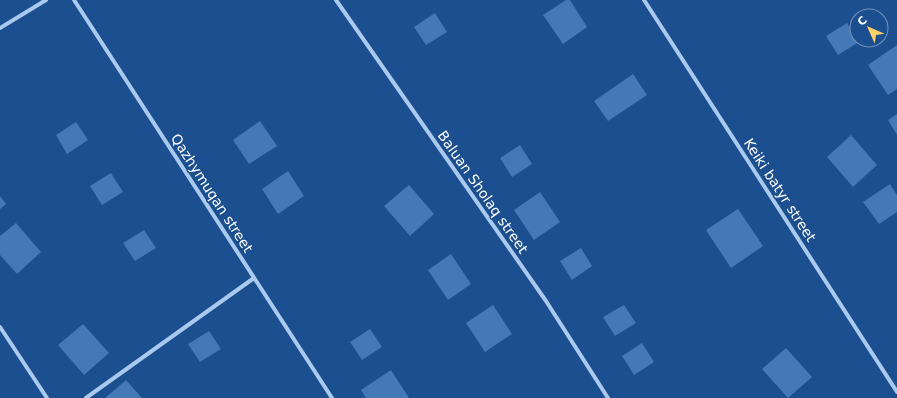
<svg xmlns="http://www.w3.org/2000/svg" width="897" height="398" font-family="'DejaVu Sans',sans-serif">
	<rect width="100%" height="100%" fill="#1b4f8f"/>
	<!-- building -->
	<path fill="#4478b7" d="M566,0H570L587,27L563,44L543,15Z
		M435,13L447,32L426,45L414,27Z
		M847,23L859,42L838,55L826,36Z
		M897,45V89L888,95L868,65Z
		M633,74L647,95L608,121L594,101Z
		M897,114V135L888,120Z
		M260,121L277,146L249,164L233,140Z
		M76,122L88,140L67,154L56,135Z
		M851,135L877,165L853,187L827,157Z
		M520,145L532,164L512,177L500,158Z
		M288,171L304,196L278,214L262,189Z
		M111,173L123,192L102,205L90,186Z
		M890,184L897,195V212L879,224L863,202Z
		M409,185L434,214L410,236L384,206Z
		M540,192L560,222L534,240L514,210Z
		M0,196L6,204L0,209Z
		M738,209L763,246L731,268L706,230Z
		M16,223L41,252L17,274L0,255V236Z
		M144,230L156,248L135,261L123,243Z
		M581,248L592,266L572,280L560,261Z
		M451,254L471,284L448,300L428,270Z
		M493,305L512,334L485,352L466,323Z
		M624,305L636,323L615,336L603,317Z
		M83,324L109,353L84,375L58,345Z
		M370,329L382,347L362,360L350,342Z
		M209,331L221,349L200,362L188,344Z
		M642,343L654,362L634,375L622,356Z
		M786,348L812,377L788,398L762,369Z
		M391,370L409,398H366L361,390Z
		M126,380L142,398H105Z"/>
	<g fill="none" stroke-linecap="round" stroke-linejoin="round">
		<!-- minor -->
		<path stroke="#a9c9ee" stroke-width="4" d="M74,0L332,398
			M336,0L546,301L608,398
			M644,0L897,392
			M0,28L46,0
			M0,327L47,398
			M86,398L254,278"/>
	</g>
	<g text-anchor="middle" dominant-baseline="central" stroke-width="3" stroke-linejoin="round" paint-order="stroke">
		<!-- street labels -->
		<g font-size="14" fill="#fff" stroke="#1b4f8f">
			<text transform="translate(780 190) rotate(57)">Keiki batyr street</text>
			<text transform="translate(483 192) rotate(55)">Baluan Sholaq street</text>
			<text transform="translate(212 193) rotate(57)">Qazhymuqan street</text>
		</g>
	</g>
	<!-- north arrow -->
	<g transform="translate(869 28) rotate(315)"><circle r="19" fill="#1b4f8f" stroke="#7695bc"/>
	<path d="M0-3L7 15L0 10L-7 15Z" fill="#ffd166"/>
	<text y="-6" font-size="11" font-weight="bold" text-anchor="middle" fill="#ffffff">С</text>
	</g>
</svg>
